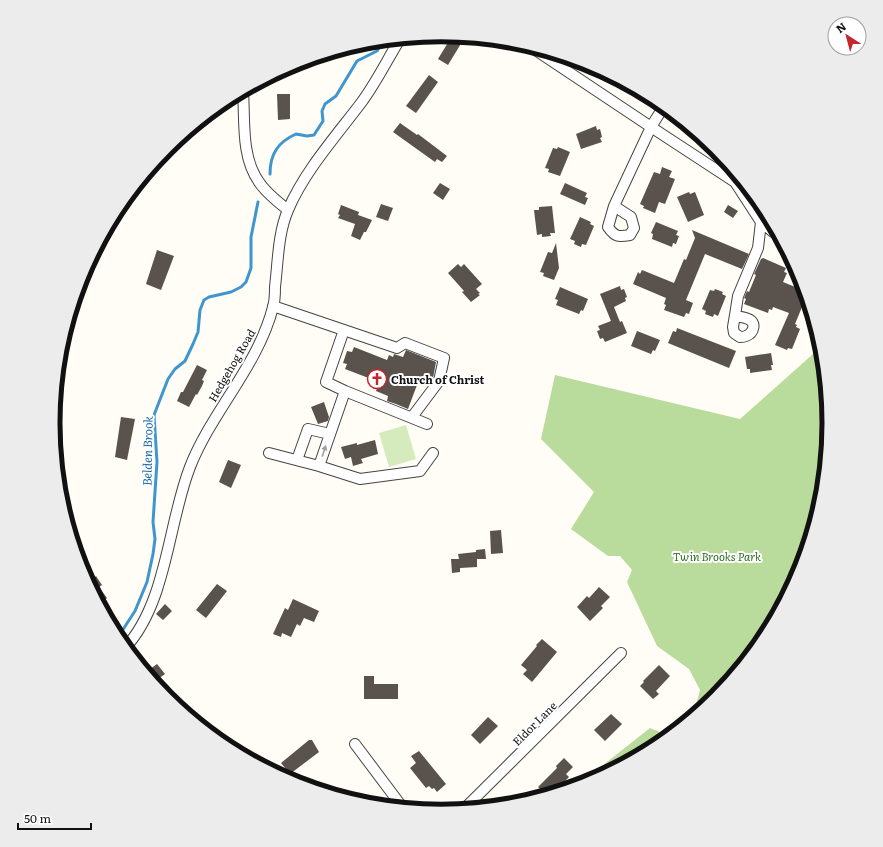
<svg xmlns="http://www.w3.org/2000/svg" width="883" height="847" font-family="Literata,serif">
	<rect width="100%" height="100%" fill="#fffdf5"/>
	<!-- green -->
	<path fill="#d5ebbd" d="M406,425L416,459L389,467L379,433Z"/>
	<!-- forest -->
	<path fill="#b9dc9c" d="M822,346L830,424L822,500L800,572L764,640L716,698L693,717L700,690L689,669L657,646L627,582L632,570L620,556H608L571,529L594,492L541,439L555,375L740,419Z
		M650,728L670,736L657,747L593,781L588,777Z"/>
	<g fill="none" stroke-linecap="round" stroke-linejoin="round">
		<!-- stream -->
		<path stroke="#3f96cf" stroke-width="3" d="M270,174C270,154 278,142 296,134L307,136L314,135L323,121L322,111L325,104L336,96L357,61L377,51L383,41
			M117,636L122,631L135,611L147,582L153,554L155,539L153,522L157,462L154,415L168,379L175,369L185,361L193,344L198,332L200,310L204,300L209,297L231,292L241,287L246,282L251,268V237L258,202"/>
	</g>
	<!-- building -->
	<path fill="#5a524d" d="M452,36L465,37L448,65L438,59Z
		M429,75L438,82L416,113L406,106Z
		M277,94H290V119L278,120Z
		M400,123L417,135L418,134L447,156L442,162L437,159L435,162L393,132Z
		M596,126L597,130L600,129L602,137L600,138L602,142L581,149L576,134Z
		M558,147L570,152L560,176L548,172L549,169L545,168L553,148L557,149Z
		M662,167L672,171L669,177L675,179L665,204L659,202L655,213L643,208L644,206L640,204L654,172L660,174Z
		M440,183L450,189L443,200L433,193Z
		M565,183L587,193L585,197L588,198L585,205L560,194Z
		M689,192L690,194L695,192L704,215L688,222L677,197Z
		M381,204L393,208L388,221L376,217Z
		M341,205L359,212L358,215L372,220L366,232H364L360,240L351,236L355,224L338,218L340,215L338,214Z
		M728,205L738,211L733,218L724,212Z
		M552,206L555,233H550L551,236L542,237V234L537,235L534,210H539V207Z
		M580,217L591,222L590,224L594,226L586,245L582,244L581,247L574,244L575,241L570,239Z
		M656,222L678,231L676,235L679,236L676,244L673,243L672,247L652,239L653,234L651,233Z
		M692,230L749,254L742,269L705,254L686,300L693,303L689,314L686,313L684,317L664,310L666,305L664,304L666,298L633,284L638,272L640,274L642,270L674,283L684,259L686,260L695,238Z
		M556,243L559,268L554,280L543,276L544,273L540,272L548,252L552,253Z
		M157,250L174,256L161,290L146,284Z
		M763,258L786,268L784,272L787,273L783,282L805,291L807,295L795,324L797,325L796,327L800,329L792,349L788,348L787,350L775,345L789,313L773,307L772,310L769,309L768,313L744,304L746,299L744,298L747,291L749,292L756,275L754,274L761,259Z
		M458,264L461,267L464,264L482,284L476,289L480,293L478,294L480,295L471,302L462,292L464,291L448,273Z
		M620,286L621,290L624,289L627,297L625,298L626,301L614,307L620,322L622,321L627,333L605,342L603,338L600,339L597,331L600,330L598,326L611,321L600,294Z
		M560,287L588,299L583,311L581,310L579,314L556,305L558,300L555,299Z
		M715,289L723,292L722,294L726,296L718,316L714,314L713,317L705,314L706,311L702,309L710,290L714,291Z
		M677,328L736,351L729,368L668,343L673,331L676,332Z
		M637,331L660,340L655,351L653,350L651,354L631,346Z
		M354,347L387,360L389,355L393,357L394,354L403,357L406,350L436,362L433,378L431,381L420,377L408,409L396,404L387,401L388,396L376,391L379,382L345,369L347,364L343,363L347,351L352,352Z
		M771,353L773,365H771L772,370L750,373V369H747L745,357Z
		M197,365L207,370L202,380L204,381L202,386L197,395L196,394L189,407L177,401L181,392H183Z
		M324,402L329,417L328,421L318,424L311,407Z
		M121,417L135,419L127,460L115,457Z
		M375,440L378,454L361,459L363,463L353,466L351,457L345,459L341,447L357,443V445Z
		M228,460L241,465L231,488L219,482Z
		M501,530L503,553L491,554L490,531Z
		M485,549L486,559H477V567L460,568V572L452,573L451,559H459L458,554L476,552V550Z
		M83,564L94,578L96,576L102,585L99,587L107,598L100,604L82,572L81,566Z
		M217,584L227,591L206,618L196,610Z
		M599,587L610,597L601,606L603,608L590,621L577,607L587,596L589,598Z
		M293,599L319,611L314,622L304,618L300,626L297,624L291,637L282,633L281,637L273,634L285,608L288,610Z
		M165,604L172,611L163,620L156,614Z
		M542,639L557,652L532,682L523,674L527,670L521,665L537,646L536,645Z
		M157,664L165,674L154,682L146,672Z
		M659,665L670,676L656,691L659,694L653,699L640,686L644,682L643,681Z
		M364,676H374V684H398V699H364Z
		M611,714L622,724L605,741L594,730Z
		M488,717L498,726L480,744L471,735Z
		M309,740H312L319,752L290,774L281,763Z
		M419,751L446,784L437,792L434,788L432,789L429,786L426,788L410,768L416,763L411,756Z
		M564,758L573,767L566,774L569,777L562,784L565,787L560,792L547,795L538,787L557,768L556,766Z"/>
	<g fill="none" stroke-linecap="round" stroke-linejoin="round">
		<!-- minor casing -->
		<g stroke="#444" stroke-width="12">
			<path id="minor" d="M531,47L651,127L614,206L608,227C615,237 618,237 630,235L634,228L631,217L614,206
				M243,91C245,121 241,157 259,182C266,193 278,202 288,210
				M664,106L651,127L735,182L761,222L773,232L777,231
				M273,306L397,348L405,343L444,358L439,381L412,417
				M735,316C739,317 744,317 748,319C757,322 754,333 746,336C744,337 742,337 740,337L734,333L733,327L736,309L738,296L758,248L761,222
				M344,330L326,382L345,391L427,424
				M269,453L319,466L345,391
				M297,460L308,429L330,434
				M319,466L360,479L420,471L433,453
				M125,648C167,603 168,523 190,467C212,411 258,366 273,307C275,301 275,293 275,287C278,262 278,233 288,210C304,172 336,136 361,103C376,83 387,60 400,39
				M355,744L403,808
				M463,810L621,653"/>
		</g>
		<!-- minor -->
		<use href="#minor" stroke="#fff" stroke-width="10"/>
	</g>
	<!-- one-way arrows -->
	<defs><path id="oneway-solid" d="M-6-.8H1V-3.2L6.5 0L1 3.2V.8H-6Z"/></defs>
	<use fill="#a0a0a0" href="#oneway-solid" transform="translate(324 451) rotate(-72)"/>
	<!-- icons -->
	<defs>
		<g id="church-ring" transform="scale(1)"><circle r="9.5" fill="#fff" stroke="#c4262e" stroke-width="1.5"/><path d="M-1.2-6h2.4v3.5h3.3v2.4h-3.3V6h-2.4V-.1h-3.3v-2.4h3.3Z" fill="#c4262e"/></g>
	</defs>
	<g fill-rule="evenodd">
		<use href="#church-ring" x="377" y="379"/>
	</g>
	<g text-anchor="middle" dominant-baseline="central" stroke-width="4" stroke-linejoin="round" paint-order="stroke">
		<!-- street labels -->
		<g font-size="11" fill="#111" stroke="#fff">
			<text transform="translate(231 365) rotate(-60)">Hedgehog Road</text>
			<text transform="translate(534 723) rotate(-45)">Eldor Lane</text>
		</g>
		<!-- poi labels -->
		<g font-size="11" font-weight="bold" fill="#111" stroke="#fff" text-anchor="start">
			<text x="391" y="379">Church of Christ</text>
		</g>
		<!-- park labels -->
		<g font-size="11" font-style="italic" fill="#2f6b1f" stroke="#fff">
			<text x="717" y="556">Twin Brooks Park</text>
		</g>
		<!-- water labels -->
		<g font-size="12" font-style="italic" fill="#1768a6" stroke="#fff">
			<text transform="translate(147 451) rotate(-89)">Belden Brook</text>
		</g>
	</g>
	<!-- crop -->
	<path d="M0 0H883V847H0ZM60 423a381 381 0 1 1 762 0a381 381 0 1 1-762 0Z" fill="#ececec" fill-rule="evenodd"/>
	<path fill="none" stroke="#111" stroke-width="5" d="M60 423a381 381 0 1 1 762 0a381 381 0 1 1-762 0Z"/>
	<!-- north arrow -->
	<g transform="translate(847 36) rotate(324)"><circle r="19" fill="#ffffff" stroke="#a0a0a0"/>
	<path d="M0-3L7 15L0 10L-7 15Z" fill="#c4262e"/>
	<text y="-6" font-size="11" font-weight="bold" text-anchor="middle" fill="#111111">N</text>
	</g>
	<!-- scale -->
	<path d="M18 823v6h73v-6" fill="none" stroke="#111111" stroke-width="2"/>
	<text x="24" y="823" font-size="12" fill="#111111" stroke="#ffffff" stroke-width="3" paint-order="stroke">50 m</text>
</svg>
